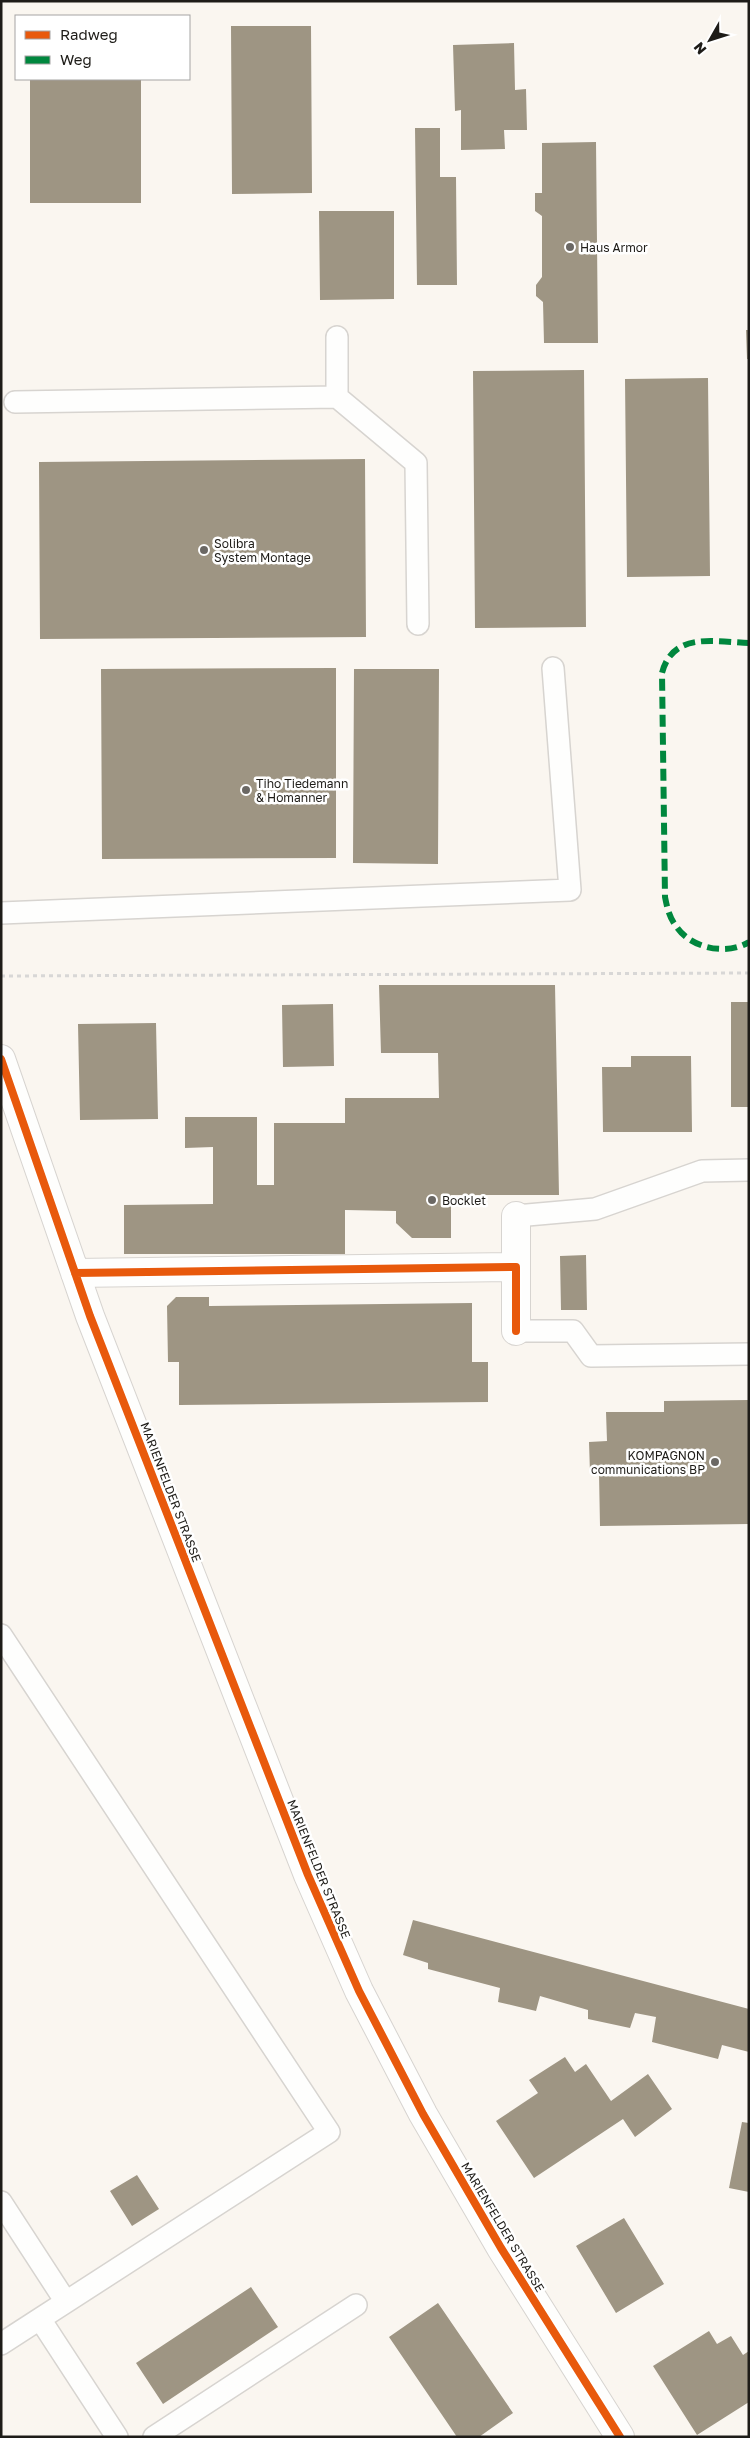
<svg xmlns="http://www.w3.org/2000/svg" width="750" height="2438" font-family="'Golos Text',sans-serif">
	<rect width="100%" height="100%" fill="#faf6f0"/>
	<!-- building -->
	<path fill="#9e9583" d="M231,26H311L312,193L232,194Z
		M514,43L515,90L526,89L527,130H504L505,149L461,150V110L455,111L453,45Z
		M30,79H141V203H30Z
		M415,128H440V177H456L457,285H417Z
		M596,142L598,343H544L543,302L536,296V285L542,277V216L535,211V193H542V143Z
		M319,211H394V299L320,300Z
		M746,330H749V359H747Z
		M584,370L586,627L475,628L473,371Z
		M708,378L710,576L627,577L625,379Z
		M365,459L366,637L40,639L39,462Z
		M336,668V858L102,859L101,669Z
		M354,669H439L438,864L353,863Z
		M379,985H555L559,1195H451V1238H412L396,1223V1211L345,1210V1254H124V1205L213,1204V1147L185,1148V1117H257V1185H274V1123H345V1098H439L438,1053H381Z
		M731,1002H749V1107H731Z
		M333,1004L334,1066L283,1067L282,1005Z
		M156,1023L158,1119L80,1120L78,1024Z
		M631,1056H691L692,1132H603L602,1067H631Z
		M586,1255L587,1310H561L560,1256Z
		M176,1297H209V1306L472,1303V1362H488V1402L179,1405V1362H168L167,1306Z
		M749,1400V1524L600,1526L599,1473H590L589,1442L607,1441L606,1412H664V1401Z
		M413,1920L749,2009V2052L722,2045L718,2059L652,2042L656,2017L635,2013L630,2028L588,2019V2010L540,1996L536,2011L498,2002L500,1988L428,1969V1963L403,1955Z
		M565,2057L575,2072L586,2064L611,2101L648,2074L672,2109L635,2137L623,2119L534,2178L496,2121L538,2093L529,2080Z
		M742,2122L749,2123V2192L729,2188Z
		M137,2175L159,2209L132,2226L110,2191Z
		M624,2218L664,2284L616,2313L576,2246Z
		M251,2287L278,2327L163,2404L136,2363Z
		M438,2303L513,2413L479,2437H457L389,2337Z
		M709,2331L717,2344L731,2336L743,2355L749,2351V2402L697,2435L653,2366Z"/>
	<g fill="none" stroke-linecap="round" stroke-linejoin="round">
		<!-- lane casing -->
		<g stroke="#d7d4d0" stroke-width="24">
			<path id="lane" d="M337,397V337
				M15,402L337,397L416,463L418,624
				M1,913L570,890L553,668
				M516,1216L595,1209L702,1171L749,1170
				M516,1331H573L591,1356L749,1354
				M1,1635L329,2132L1,2344
				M1,2202L66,2302
				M40,2319L117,2437
				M154,2437L356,2305"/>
		</g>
		<!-- street casing -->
		<g stroke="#d7d4d0" stroke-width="30">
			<path id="street" d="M1,1059L90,1316L308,1875L359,1991L423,2114L501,2248L620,2437
				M516,1267V1216
				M75,1273L516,1267V1331"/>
		</g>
		<!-- path -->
		<path stroke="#d8d7d6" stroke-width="3" stroke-dasharray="4 4" stroke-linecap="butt" d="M1,976L749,973"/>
		<!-- lane -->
		<use href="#lane" stroke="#fefefd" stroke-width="21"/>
		<!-- street -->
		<use href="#street" stroke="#fefefd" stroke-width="28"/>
		<!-- quiet -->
		<path stroke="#00873e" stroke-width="6" stroke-dasharray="12 6" stroke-linecap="butt" d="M749,643C715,642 673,631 662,673L665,897C667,907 669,917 676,926C690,948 726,956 749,942"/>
		<!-- cycleway casing -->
		<g stroke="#fff" stroke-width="11">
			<path id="cycleway" d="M1,1059L90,1316L308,1875L359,1991L423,2114L501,2248L620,2437
				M75,1273L516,1267V1331"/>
		</g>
		<!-- cycleway -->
		<use href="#cycleway" stroke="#e8590c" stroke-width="8"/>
	</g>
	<!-- markers -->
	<g fill="#6b6864" stroke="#fff" stroke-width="2">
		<circle cx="570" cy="247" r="5"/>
		<circle cx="204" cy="550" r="5"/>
		<circle cx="246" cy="790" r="5"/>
		<circle cx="432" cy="1200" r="5"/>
		<circle cx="715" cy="1462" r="5"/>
	</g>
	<g text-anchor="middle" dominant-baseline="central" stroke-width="5" stroke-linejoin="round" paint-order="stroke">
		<!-- poi labels -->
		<g font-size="12" fill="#1e1c18" stroke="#fff" text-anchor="start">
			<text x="580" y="247">Haus Armor</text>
			<text x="214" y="543">Solibra<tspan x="214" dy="14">System Montage</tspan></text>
			<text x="256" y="783">Tiho Tiedemann<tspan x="256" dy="14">&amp; Homanner</tspan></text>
			<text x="442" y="1200">Bocklet</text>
			<text x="705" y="1455" text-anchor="end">KOMPAGNON<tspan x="705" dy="14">communications BP</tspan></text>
		</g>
		<!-- street labels -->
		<g font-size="12" fill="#1e1c18" stroke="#fff">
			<text transform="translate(171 1492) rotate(69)">MARIENFELDER STRASSE</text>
			<text transform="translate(319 1869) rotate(68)">MARIENFELDER STRASSE</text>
			<text transform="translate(503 2227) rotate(59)">MARIENFELDER STRASSE</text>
		</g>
	</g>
	<!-- border -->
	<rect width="750" height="2438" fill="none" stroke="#1e1c18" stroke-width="5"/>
	<!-- legend -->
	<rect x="15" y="15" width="175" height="65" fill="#ffffff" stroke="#a5a4a3"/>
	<rect x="25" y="31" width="25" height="8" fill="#e8590c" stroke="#a5a4a3"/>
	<text x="60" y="40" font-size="15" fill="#1e1c18">Radweg</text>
	<rect x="25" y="56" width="25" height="8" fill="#00873e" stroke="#a5a4a3"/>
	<text x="60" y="65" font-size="15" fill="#1e1c18">Weg</text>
	<!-- north arrow -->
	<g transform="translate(710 40) rotate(231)" stroke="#ffffff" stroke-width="4" paint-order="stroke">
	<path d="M0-4L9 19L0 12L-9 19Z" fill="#1e1c18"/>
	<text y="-8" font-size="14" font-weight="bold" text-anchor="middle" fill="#1e1c18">N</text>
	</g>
</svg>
